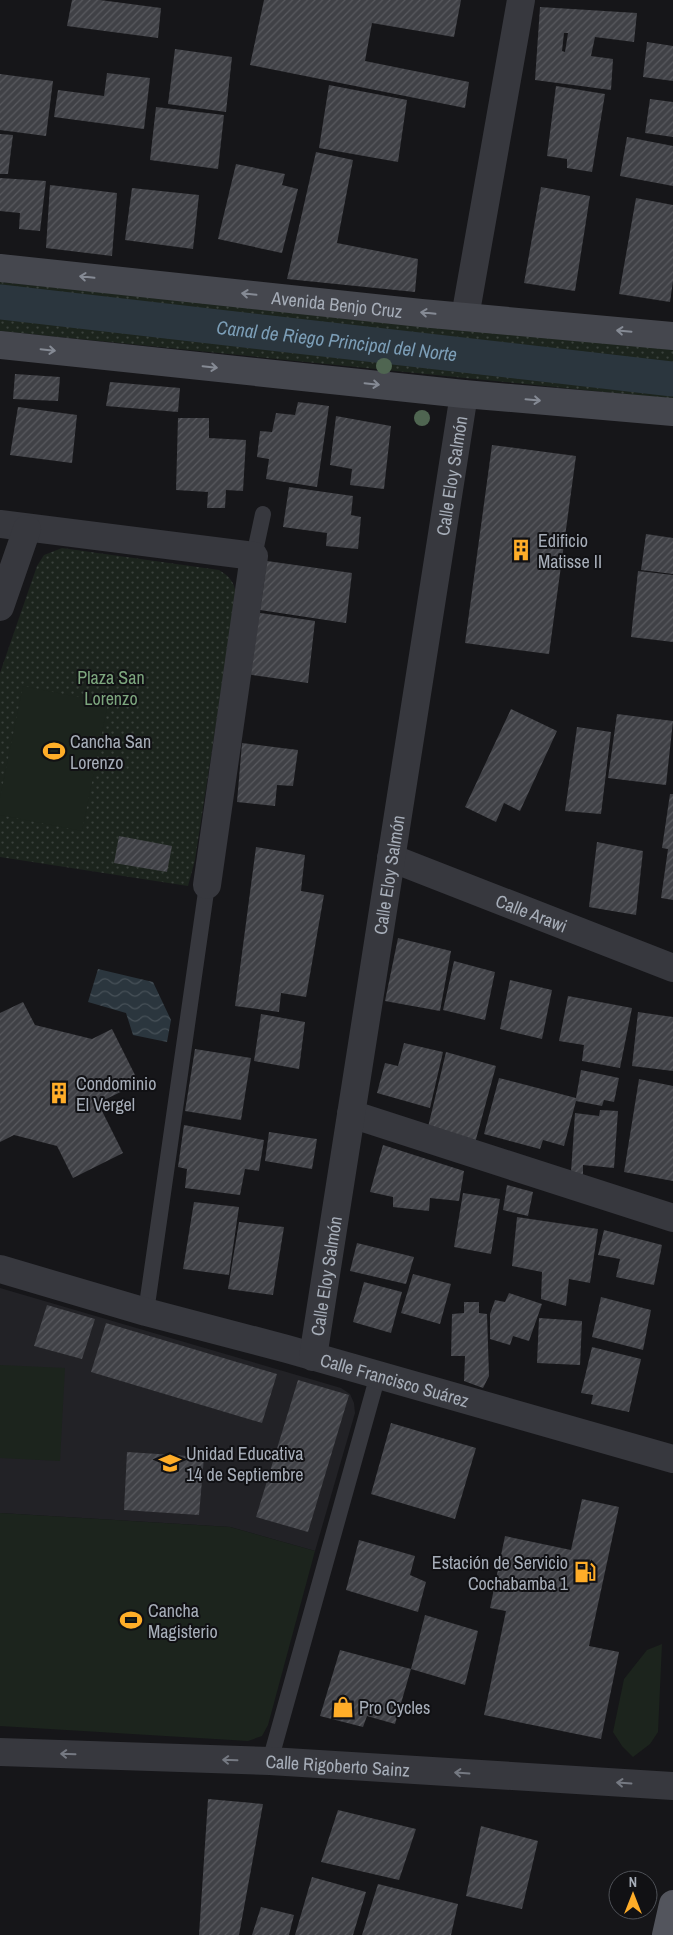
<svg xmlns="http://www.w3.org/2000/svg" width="673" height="1935" font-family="'Archivo Narrow',sans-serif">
	<defs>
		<pattern id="grass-dots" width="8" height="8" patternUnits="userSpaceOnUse" patternTransform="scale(1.25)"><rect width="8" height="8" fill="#1c241d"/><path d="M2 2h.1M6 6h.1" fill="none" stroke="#3a413c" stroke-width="1.8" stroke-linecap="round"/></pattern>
		<pattern id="water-waves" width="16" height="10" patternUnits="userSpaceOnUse" patternTransform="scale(1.25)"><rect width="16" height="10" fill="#2b363e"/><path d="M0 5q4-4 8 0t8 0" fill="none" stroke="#475158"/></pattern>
		<pattern id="building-hatch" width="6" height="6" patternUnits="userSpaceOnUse" patternTransform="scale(1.25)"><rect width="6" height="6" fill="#404146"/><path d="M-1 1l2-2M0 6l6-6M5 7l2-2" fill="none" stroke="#595a5f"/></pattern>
	</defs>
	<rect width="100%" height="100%" fill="#161619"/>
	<!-- built -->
	<path fill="#222226" d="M0,1288L341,1388L350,1394L354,1403L355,1413L315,1551L230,1527L0,1513Z"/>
	<!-- grass -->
	<path fill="url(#grass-dots)" d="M0,282L673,347V365L404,337L0,291Z
		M0,312L428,363L673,387V399L0,331Z
		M62,548L219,570C229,576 234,581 236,594L195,860L188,886L0,857V673L37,566L44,555Z"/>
	<!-- garden -->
	<path fill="#1c241d" d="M23,686L108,703L82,831L0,815V798Z
		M0,1365L65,1368L60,1461L0,1458Z
		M0,1513L230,1527L315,1551L268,1725L262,1736L248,1741L0,1726Z
		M662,1644L658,1732L650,1744L633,1757L622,1746L613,1732L624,1679L647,1650Z"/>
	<!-- water -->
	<path fill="url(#water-waves)" d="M98,969L153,982L171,1020L167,1042L133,1035L126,1013L88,1002Z"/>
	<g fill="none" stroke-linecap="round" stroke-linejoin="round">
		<!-- canal -->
		<path stroke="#2b363e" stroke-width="35" id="s1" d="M0,302L673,379"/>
	</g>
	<!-- building -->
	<path fill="url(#building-hatch)" fill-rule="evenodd" d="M72,0H100L161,8L158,38L67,26Z
		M264,0H461L454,37L372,23L365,61L469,82L465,108L250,65Z
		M540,7L637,13L634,42L595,37L591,56L613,59L611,90L535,80ZM564,33H568L565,52L562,51Z
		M647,42L673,46V81L643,77Z
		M175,49L232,57L226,112L168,104Z
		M107,73L150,78L144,129L54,117L58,90L104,96Z
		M0,74L53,81L46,136L0,130Z
		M329,85L407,100L398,162L319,148Z
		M556,86L605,94L592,172L567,168V159L547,156Z
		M650,99L673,102V137L645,133Z
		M156,107L224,115L218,169L150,160Z
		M0,134L13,135L8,174H0Z
		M627,137L673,146V186L620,176Z
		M316,152L353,160L337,243L418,259L415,292L287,279Z
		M236,164L285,174L282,185L298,189L282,253L218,239Z
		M0,178L46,181L40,231L19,229L20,213L0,211Z
		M50,185L117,193L112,256L46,248Z
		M541,187L590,196L575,291L524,283Z
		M132,188L199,195L193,249L125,240Z
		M636,198L673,205V281L670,302L619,294Z
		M15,374L60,377L58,401L13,399Z
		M110,382L180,388L178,412L106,406Z
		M298,402L329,406L317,487L266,479L269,459L257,457L260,431L272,432L276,413L295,415Z
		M18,407L77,415L72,463L10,455Z
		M336,416L391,426L384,489L350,485L352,469L330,465Z
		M178,418H209V438L246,440L243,491L226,490L225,508H207L208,492L176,490Z
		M492,445L576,456L549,654L465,643Z
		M289,487L353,496L351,515L361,517L358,549L326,546L327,533L283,527Z
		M646,534L673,538V574L641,570Z
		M267,561L352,573L346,623L260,610Z
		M638,571L673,575V642L631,637Z
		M254,612L315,621L308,683L246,674Z
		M511,709L557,731L520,811L504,803L496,822L465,807Z
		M617,714L673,721L666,785L608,778Z
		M577,727L611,732L601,814L565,811Z
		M242,743L298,750L293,786L277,785L275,806L237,802Z
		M670,794H673V900L661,898L668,849L662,848Z
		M119,836L172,846L167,872L114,863Z
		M597,842L643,851L636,915L589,907Z
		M256,847L305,855L301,891L324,895L306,997L281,993L279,1012L235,1006Z
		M398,938L451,951L440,1011L385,1001Z
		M454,961L495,972L485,1020L443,1010Z
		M510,980L552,990L542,1039L500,1029Z
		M568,996L632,1008L620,1068L582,1061L584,1045L559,1041Z
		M23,1002L35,1025L92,1039L112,1029L139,1083L98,1103L123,1153L73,1178L57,1146L14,1135L0,1142V1013Z
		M638,1012L673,1017V1071L632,1066Z
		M261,1014L305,1022L299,1069L254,1061Z
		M404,1043L443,1052L430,1108L377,1093L385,1063L398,1066Z
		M195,1049L251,1058L241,1120L185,1111Z
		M446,1052L496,1066L475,1143L428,1127Z
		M581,1070L619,1078L614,1102L604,1100L602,1106L576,1101L564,1146L543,1140L540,1149L484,1134L499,1078L576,1098Z
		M639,1079L673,1086V1181L624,1172Z
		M600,1110L618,1111L614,1168L583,1165V1175L571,1172L575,1113L599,1116Z
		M184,1125L264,1140L259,1171L245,1169L240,1195L185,1188L187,1169L178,1167Z
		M269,1132L317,1139L312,1169L265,1161Z
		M383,1145L464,1171L459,1201L430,1198L429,1211L393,1207V1197L370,1192Z
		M507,1185L533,1192L528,1216L503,1210Z
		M463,1193L500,1199L491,1254L454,1247Z
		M194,1202L239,1207L229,1275L183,1269Z
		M517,1217L598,1229L590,1283L569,1279L566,1306L541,1299L542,1272L512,1266Z
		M239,1222L284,1227L273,1295L228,1289Z
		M604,1230L662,1245L654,1285L616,1277L620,1259L598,1255Z
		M357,1243L414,1257L406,1284L350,1271Z
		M413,1274L451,1284L440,1324L401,1313Z
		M364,1282L402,1292L391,1333L353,1322Z
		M509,1293L542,1304L529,1341L513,1336L510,1345L490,1339V1314L495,1300L505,1302Z
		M601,1297L651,1310L643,1350L592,1337Z
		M464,1302H479V1313L487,1314L489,1376L483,1388L464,1381L465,1356H451L452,1314L464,1313Z
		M47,1305L95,1319L82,1359L34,1346Z
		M539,1318L582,1321L580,1365L537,1363Z
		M106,1323L277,1374L262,1423L91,1372Z
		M592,1347L641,1359L629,1412L591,1404L593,1395L581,1393Z
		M298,1380L349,1395L308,1532L256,1517Z
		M391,1423L476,1448L455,1519L371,1494Z
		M127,1452L204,1457L199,1515L124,1510Z
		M582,1499L619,1507L589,1646L619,1652L601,1739L484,1715L506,1611L490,1608L505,1536L571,1550Z
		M359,1540L415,1556L410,1575L426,1582L418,1612L346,1590Z
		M425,1615L478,1631L465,1685L411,1669Z
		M340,1650L411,1669L395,1724L367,1716L363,1727L320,1716Z
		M208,1799L263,1804L239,1935H199Z
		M338,1810L416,1829L399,1880L321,1862Z
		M481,1826L538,1841L522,1909L466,1896Z
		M312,1877L366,1892L353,1935H295Z
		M378,1884L458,1904L451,1935H362Z
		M261,1907L294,1915L289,1935H252Z"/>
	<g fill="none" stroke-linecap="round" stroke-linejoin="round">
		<!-- lane -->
		<path stroke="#37383e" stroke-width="16" d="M254,556L263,514
			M146,1312L207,885
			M270,1761L378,1375"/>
		<!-- street -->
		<g stroke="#37383e" stroke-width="28">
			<path d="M465,317L521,0"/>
			<path d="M0,524L254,556L207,885"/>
			<path d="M0,607L27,529"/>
			<path id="s2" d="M391,858L673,968"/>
			<path d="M351,1114L673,1218"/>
			<path id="s3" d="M0,1269L146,1312L287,1349L673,1459"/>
			<path id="s4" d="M313,1357L464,394"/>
			<path id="s5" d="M0,1752L270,1761L673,1786"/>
		</g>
		<!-- secondary -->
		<g stroke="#45474e" stroke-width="28">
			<path id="s6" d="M0,268L421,313L673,336"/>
			<path d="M0,345L464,394L673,412"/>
		</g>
		<!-- primary -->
		<path stroke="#53555d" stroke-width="28" d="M666,1935L673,1904"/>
	</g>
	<!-- trees -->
	<g fill="#4f6551">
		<circle cx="384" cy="366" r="8"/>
		<circle cx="422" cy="418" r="8"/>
	</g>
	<!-- one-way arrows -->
	<defs><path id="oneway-shaft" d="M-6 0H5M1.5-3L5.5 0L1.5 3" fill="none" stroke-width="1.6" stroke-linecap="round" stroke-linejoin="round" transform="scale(1.25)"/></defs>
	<g stroke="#858a94">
		<use href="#oneway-shaft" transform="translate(87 277) rotate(-174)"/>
		<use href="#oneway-shaft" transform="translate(249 294) rotate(-174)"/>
		<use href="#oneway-shaft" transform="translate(428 313) rotate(-174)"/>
		<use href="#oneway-shaft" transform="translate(624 331) rotate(-175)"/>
		<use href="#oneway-shaft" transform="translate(48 350) rotate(6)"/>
		<use href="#oneway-shaft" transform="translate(210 367) rotate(6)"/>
		<use href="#oneway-shaft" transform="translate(372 384) rotate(6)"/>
		<use href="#oneway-shaft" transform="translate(533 400) rotate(5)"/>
	</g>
	<g stroke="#757982">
		<use href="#oneway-shaft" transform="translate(68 1754) rotate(-178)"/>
		<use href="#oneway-shaft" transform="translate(230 1760) rotate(-178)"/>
		<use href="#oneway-shaft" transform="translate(462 1773) rotate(-176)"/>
		<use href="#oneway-shaft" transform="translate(624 1783) rotate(-176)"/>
	</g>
	<!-- icons -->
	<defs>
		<g id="building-bare" transform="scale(1.725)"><path d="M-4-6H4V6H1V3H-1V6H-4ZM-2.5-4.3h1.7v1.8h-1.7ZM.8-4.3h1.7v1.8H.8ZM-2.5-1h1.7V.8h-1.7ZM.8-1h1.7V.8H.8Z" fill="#ffad28" stroke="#111114" stroke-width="2.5" paint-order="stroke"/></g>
		<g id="stadium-bare" transform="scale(1.725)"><path d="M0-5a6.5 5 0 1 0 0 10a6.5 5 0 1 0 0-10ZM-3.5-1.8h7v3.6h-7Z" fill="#ffad28" stroke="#111114" stroke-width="2.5" paint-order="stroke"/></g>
		<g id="school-bare" transform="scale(1.725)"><path d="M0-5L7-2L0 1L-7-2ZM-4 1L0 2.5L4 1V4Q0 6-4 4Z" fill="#ffad28" stroke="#111114" stroke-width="2.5" paint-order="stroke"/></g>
		<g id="fuel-bare" transform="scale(1.725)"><path d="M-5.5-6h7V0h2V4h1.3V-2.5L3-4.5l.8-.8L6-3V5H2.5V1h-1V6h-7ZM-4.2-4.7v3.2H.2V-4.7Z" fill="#ffad28" stroke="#111114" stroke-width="2.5" paint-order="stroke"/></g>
		<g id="shop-bare" transform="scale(1.725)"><path d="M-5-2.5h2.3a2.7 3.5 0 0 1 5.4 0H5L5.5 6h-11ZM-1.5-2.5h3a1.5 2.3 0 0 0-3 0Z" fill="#ffad28" stroke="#111114" stroke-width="2.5" paint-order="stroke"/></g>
	</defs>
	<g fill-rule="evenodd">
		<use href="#building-bare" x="521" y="550"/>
		<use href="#stadium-bare" x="54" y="751"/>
		<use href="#building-bare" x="59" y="1093"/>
		<use href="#school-bare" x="170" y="1463"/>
		<use href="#fuel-bare" x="585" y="1572"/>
		<use href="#stadium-bare" x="131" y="1620"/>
		<use href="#shop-bare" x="343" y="1707"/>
	</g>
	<g text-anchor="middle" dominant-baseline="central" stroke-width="4" stroke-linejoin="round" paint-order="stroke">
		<!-- street labels -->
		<g font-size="18" fill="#a7aeb9" stroke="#111114">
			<text stroke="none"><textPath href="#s6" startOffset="339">Avenida Benjo Cruz</textPath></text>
			<text stroke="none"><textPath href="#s4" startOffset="892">Calle Eloy Salmón</textPath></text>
			<text stroke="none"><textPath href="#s4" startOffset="488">Calle Eloy Salmón</textPath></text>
			<text stroke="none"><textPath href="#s2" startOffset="151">Calle Arawi</textPath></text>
			<text stroke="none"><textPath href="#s4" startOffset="82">Calle Eloy Salmón</textPath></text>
			<text stroke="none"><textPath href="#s3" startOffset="410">Calle Francisco Suárez</textPath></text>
			<text stroke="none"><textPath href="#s5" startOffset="338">Calle Rigoberto Sainz</textPath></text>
		</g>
		<!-- poi labels -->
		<g font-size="18" fill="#a7aeb9" stroke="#111114" text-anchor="start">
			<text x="538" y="540">Edificio<tspan x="538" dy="21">Matisse II</tspan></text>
			<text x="70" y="741">Cancha San<tspan x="70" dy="21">Lorenzo</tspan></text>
			<text x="76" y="1083">Condominio<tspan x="76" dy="21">El Vergel</tspan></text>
			<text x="186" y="1453">Unidad Educativa<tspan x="186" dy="21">14 de Septiembre</tspan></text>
			<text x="568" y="1562" text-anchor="end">Estación de Servicio<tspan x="568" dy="21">Cochabamba 1</tspan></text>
			<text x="148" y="1610">Cancha<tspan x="148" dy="21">Magisterio</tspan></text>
			<text x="359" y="1707">Pro Cycles</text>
		</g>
		<!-- park labels -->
		<g font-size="18" fill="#7da67e" stroke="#111114">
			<text x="111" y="677">Plaza San<tspan x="111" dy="21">Lorenzo</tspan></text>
		</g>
		<!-- water labels -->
		<g font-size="19" font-style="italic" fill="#7c9eb7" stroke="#111114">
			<text stroke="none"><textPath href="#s1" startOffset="339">Canal de Riego Principal del Norte</textPath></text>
		</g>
	</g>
	<!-- north arrow -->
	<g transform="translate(633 1895)"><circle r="24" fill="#111114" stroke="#4d5056"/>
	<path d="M0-4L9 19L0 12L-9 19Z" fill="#ffad28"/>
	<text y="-8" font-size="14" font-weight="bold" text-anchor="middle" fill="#a7aeb9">N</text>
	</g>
</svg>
